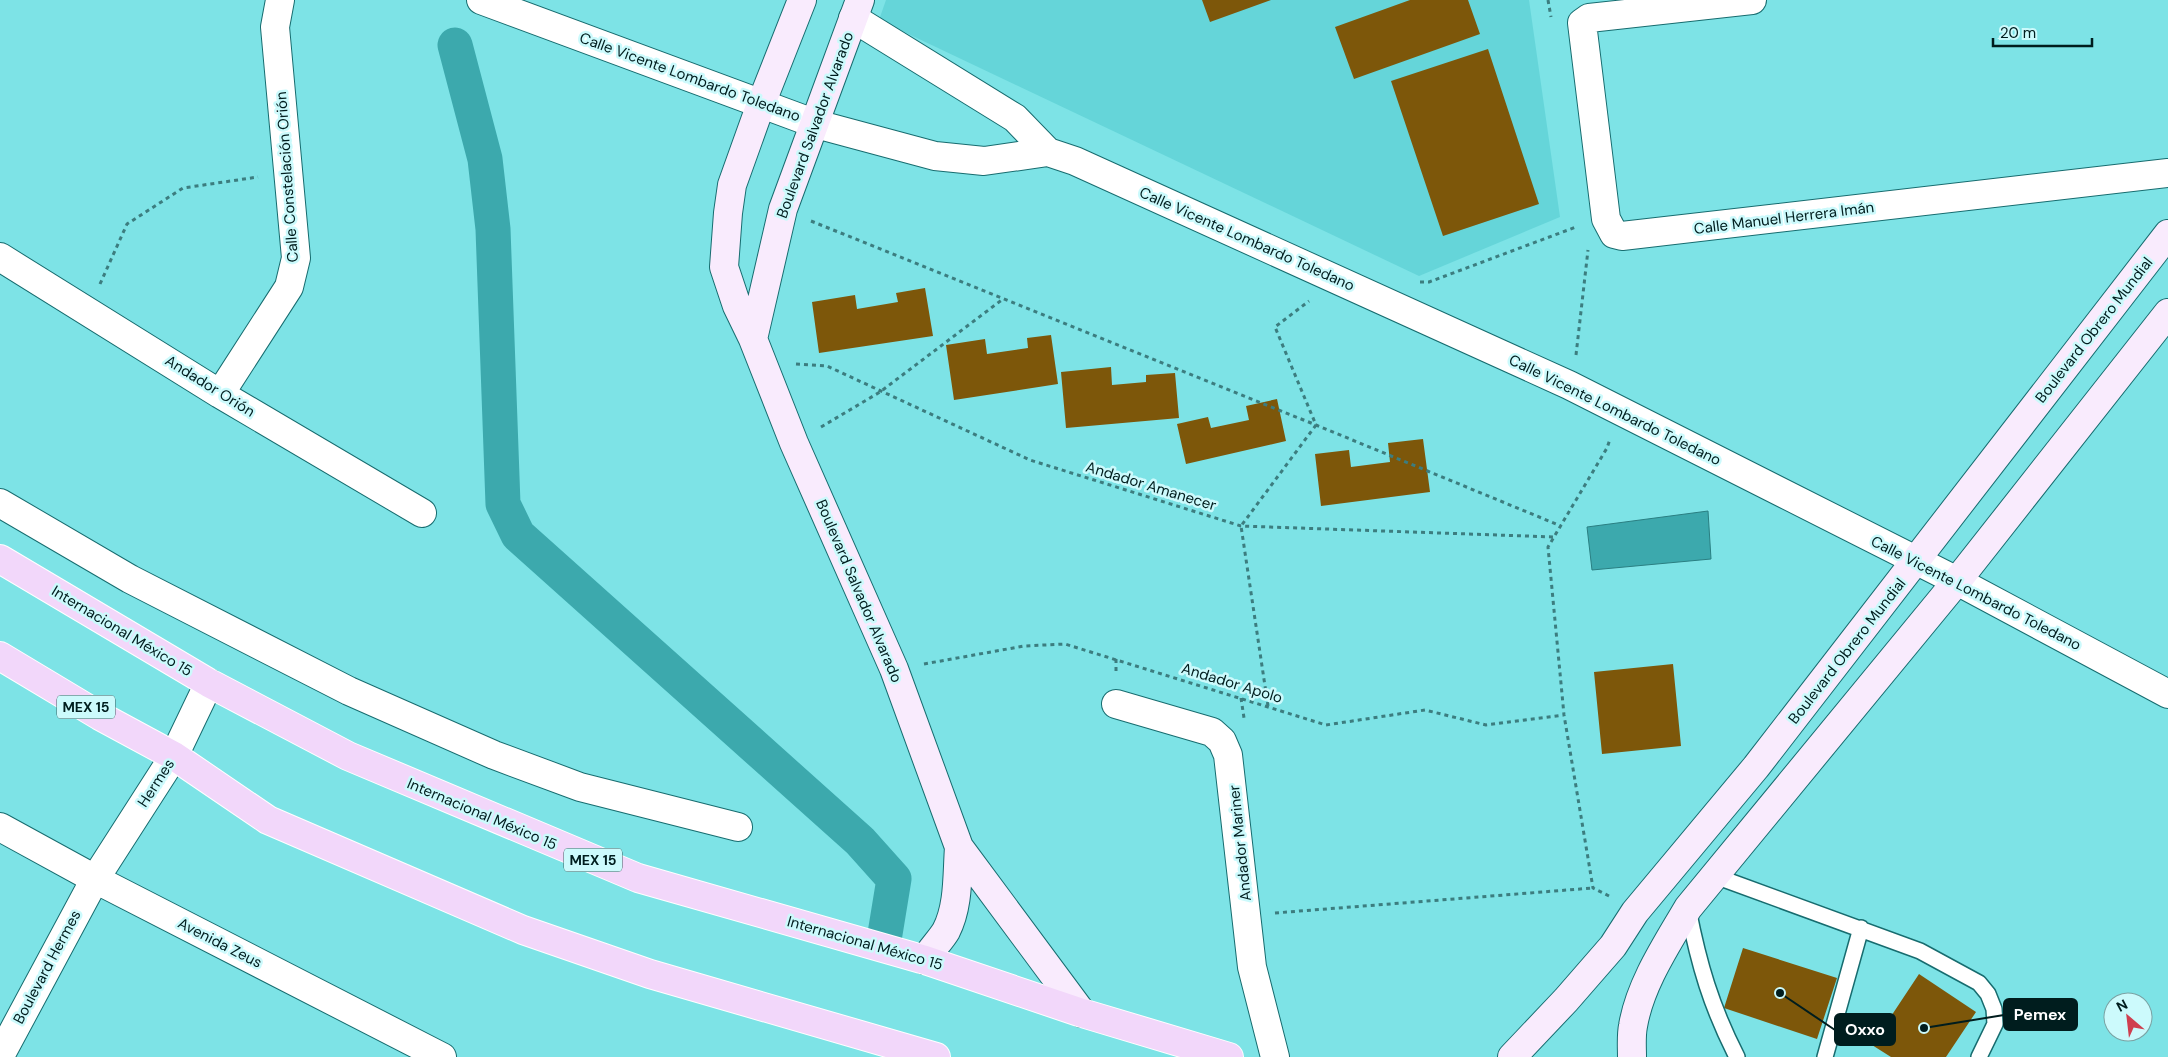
<svg xmlns="http://www.w3.org/2000/svg" width="2168" height="1057" font-family="'DM Sans',sans-serif">
	<rect width="100%" height="100%" fill="#7de3e6"/>
	<!-- built -->
	<path fill="#65d5d9" d="M886,0H1529L1560,217L1419,276L879,20Z"/>
	<!-- water -->
	<path fill="#3ca9ad" stroke="#2a7f82" d="M1708,511L1711,559L1592,570L1587,527Z"/>
	<g fill="none" stroke-linecap="round" stroke-linejoin="round">
		<!-- canal -->
		<path stroke="#3ca9ad" stroke-width="35" d="M455,45L485,159L493,229L503,504L518,535L860,841L894,879L884,940"/>
	</g>
	<!-- building -->
	<path fill="#7d570a" d="M1202,0H1271L1210,22Z
		M1410,0H1468L1480,34L1354,79L1335,27Z
		M1488,49L1539,204L1443,236L1391,81Z
		M925,288L933,336L819,353L812,302L855,295L857,309L898,302L896,293Z
		M1051,335L1058,384L954,400L946,345L985,339L987,354L1028,348L1027,338Z
		M1111,367L1112,385L1146,382V375L1175,373L1179,418L1066,428L1061,372Z
		M1277,399L1286,441L1186,464L1177,424L1208,417L1211,428L1249,420L1246,406Z
		M1423,439L1430,492L1321,506L1315,454L1349,450L1351,467L1390,462L1388,443Z
		M1673,664L1681,746L1602,754L1594,672Z
		M1743,948L1837,978L1817,1039L1724,1008Z
		M1919,974L1976,1012L1946,1057H1891L1872,1045Z"/>
	<g fill="none" stroke-linecap="round" stroke-linejoin="round">
		<!-- lane casing -->
		<g stroke="#176c6f" stroke-width="18">
			<path id="lane" d="M1715,876L1920,951L1979,983L1988,994L1994,1009L1995,1024L1979,1057
				M1688,909C1699,965 1711,1006 1737,1057
				M1825,1057L1861,928"/>
		</g>
		<!-- street casing -->
		<g stroke="#176c6f" stroke-width="30">
			<path id="street" d="M481,0L816,124L935,156L984,161L1048,152
				M1752,0L1589,18L1582,23L1606,219L1614,234L1622,236L2168,173
				M853,18L1015,118L1048,152L1075,161L1569,385L1957,581L2168,694
				M0,257L220,394L422,513
				M220,394L289,287L296,258L275,27L280,0
				M0,503L130,579L349,691L494,755L580,787L738,827
				M1116,704L1212,732L1222,741L1228,755L1252,967L1275,1057
				M0,827L95,879L442,1057
				M0,1056L95,879L174,756L209,683"/>
		</g>
		<!-- secondary casing -->
		<g stroke="#176c6f" stroke-width="30">
			<path id="secondary" d="M802,0L761,104L732,185L728,213L724,267L737,306L753,339L794,443L894,669L959,847L1082,1013
				M753,339L783,209L860,0
				M925,960C931,949 940,941 946,931C959,906 957,874 959,847
				M1512,1057L1566,1000L1613,946L1635,912L1756,767L2168,234
				M1632,1057C1632,1047 1631,1036 1633,1026C1640,984 1667,944 1688,908L1957,581L2168,313"/>
		</g>
		<!-- primary casing -->
		<g stroke="#fff" stroke-width="30">
			<path id="primary" d="M0,559L209,683L348,756L638,878L925,960L1082,1013L1229,1057
				M0,656L100,716L174,756L268,820L523,930L650,974L936,1057"/>
		</g>
		<!-- path -->
		<path stroke="#3c7d7f" stroke-width="3" stroke-dasharray="4 4" stroke-linecap="butt" d="M1548,0L1551,17
			M811,221L1316,425L1561,526
			M1420,282H1429L1576,227
			M100,284L127,224L183,188L258,177
			M1576,355L1588,250
			M796,364L827,366L1030,460L1241,526L1554,537
			M821,427L880,392L1003,299
			M1116,659V673
			M924,664L1024,646L1065,644L1326,725L1425,710L1486,725L1564,715
			M1241,698L1244,718
			M1268,706L1241,526L1316,425L1275,327L1309,301
			M1609,896L1593,888L1564,715L1548,547L1607,448L1610,439
			M1275,913L1593,888"/>
		<!-- lane -->
		<use href="#lane" stroke="#fff" stroke-width="15"/>
		<!-- street -->
		<use href="#street" stroke="#fff" stroke-width="28"/>
		<!-- secondary -->
		<use href="#secondary" stroke="#f9ebfd" stroke-width="28"/>
		<!-- primary -->
		<use href="#primary" stroke="#f2d7fa" stroke-width="28"/>
	</g>
	<g text-anchor="middle" dominant-baseline="central" stroke-width="5" stroke-linejoin="round" paint-order="stroke">
		<!-- shield labels -->
		<g fill="#ccfafc" stroke="#3d5f61" stroke-width="1">
			<rect x="57" y="695.5" width="58" height="23" rx="4"/>
			<rect x="564" y="848.5" width="58" height="23" rx="4"/>
		</g>
		<g font-size="14" font-weight="bold" fill="#001d1e">
			<text x="86" y="707">MEX 15</text>
			<text x="593" y="860">MEX 15</text>
		</g>
		<!-- street labels -->
		<g font-size="15" fill="#001d1e" stroke="#ccfafc">
			<text transform="translate(690 77) rotate(20)">Calle Vicente Lombardo Toledano</text>
			<text transform="translate(815 125) rotate(-70)">Boulevard Salvador Alvarado</text>
			<text transform="translate(287 177) rotate(-94)">Calle Constelación Orión</text>
			<text transform="translate(1784 218) rotate(-7)">Calle Manuel Herrera Imán</text>
			<text transform="translate(1247 239) rotate(24)">Calle Vicente Lombardo Toledano</text>
			<text transform="translate(2094 330) rotate(-52)">Boulevard Obrero Mundial</text>
			<text transform="translate(210 386) rotate(32)">Andador Orión</text>
			<text transform="translate(1615 410) rotate(26)">Calle Vicente Lombardo Toledano</text>
			<text transform="translate(1151 486) rotate(17)">Andador Amanecer</text>
			<text transform="translate(859 591) rotate(67)">Boulevard Salvador Alvarado</text>
			<text transform="translate(1976 593) rotate(27)">Calle Vicente Lombardo Toledano</text>
			<text transform="translate(122 631) rotate(31)">Internacional México 15</text>
			<text transform="translate(1847 651) rotate(-52)">Boulevard Obrero Mundial</text>
			<text transform="translate(1232 683) rotate(17)">Andador Apolo</text>
			<text transform="translate(156 783) rotate(-57)">Hermes</text>
			<text transform="translate(482 814) rotate(23)">Internacional México 15</text>
			<text transform="translate(1240 843) rotate(-96)">Andador Mariner</text>
			<text transform="translate(220 943) rotate(27)">Avenida Zeus</text>
			<text transform="translate(865 943) rotate(16)">Internacional México 15</text>
			<text transform="translate(47 967) rotate(-62)">Boulevard Hermes</text>
		</g>
	</g>
	<!-- callouts -->
	<path fill="none" stroke="#001d1e" stroke-width="2" d="M1924 1028L2004 1015M1780 993L1835 1030"/>
	<g fill="#001d1e" stroke="#ccfafc" stroke-width="2">
		<circle cx="1924" cy="1028" r="5"/>
		<circle cx="1780" cy="993" r="5"/>
	</g>
	<g fill="#001d1e" stroke="#001d1e" stroke-width="2">
		<rect x="2004" y="999" width="73" height="31" rx="5"/>
		<rect x="1835" y="1014" width="60" height="31" rx="5"/>
	</g>
	<g font-size="16" text-anchor="middle" font-weight="bold" fill="#fff">
		<text x="2040" y="1020">Pemex</text>
		<text x="1865" y="1035">Oxxo</text>
	</g>
	<!-- north arrow -->
	<g transform="translate(2128 1017) rotate(332)"><circle r="24" fill="#ccfafc" stroke="#7aa2a3"/>
	<path d="M0-4L9 19L0 12L-9 19Z" fill="#cf3f4f"/>
	<text y="-8" font-size="14" font-weight="bold" text-anchor="middle" fill="#001d1e">N</text>
	</g>
	<!-- scale -->
	<path d="M1993 38v8h99v-8" fill="none" stroke="#001d1e" stroke-width="2.5"/>
	<text x="2000" y="38" font-size="15" fill="#001d1e" stroke="#ccfafc" stroke-width="4" paint-order="stroke">20 m</text>
</svg>
